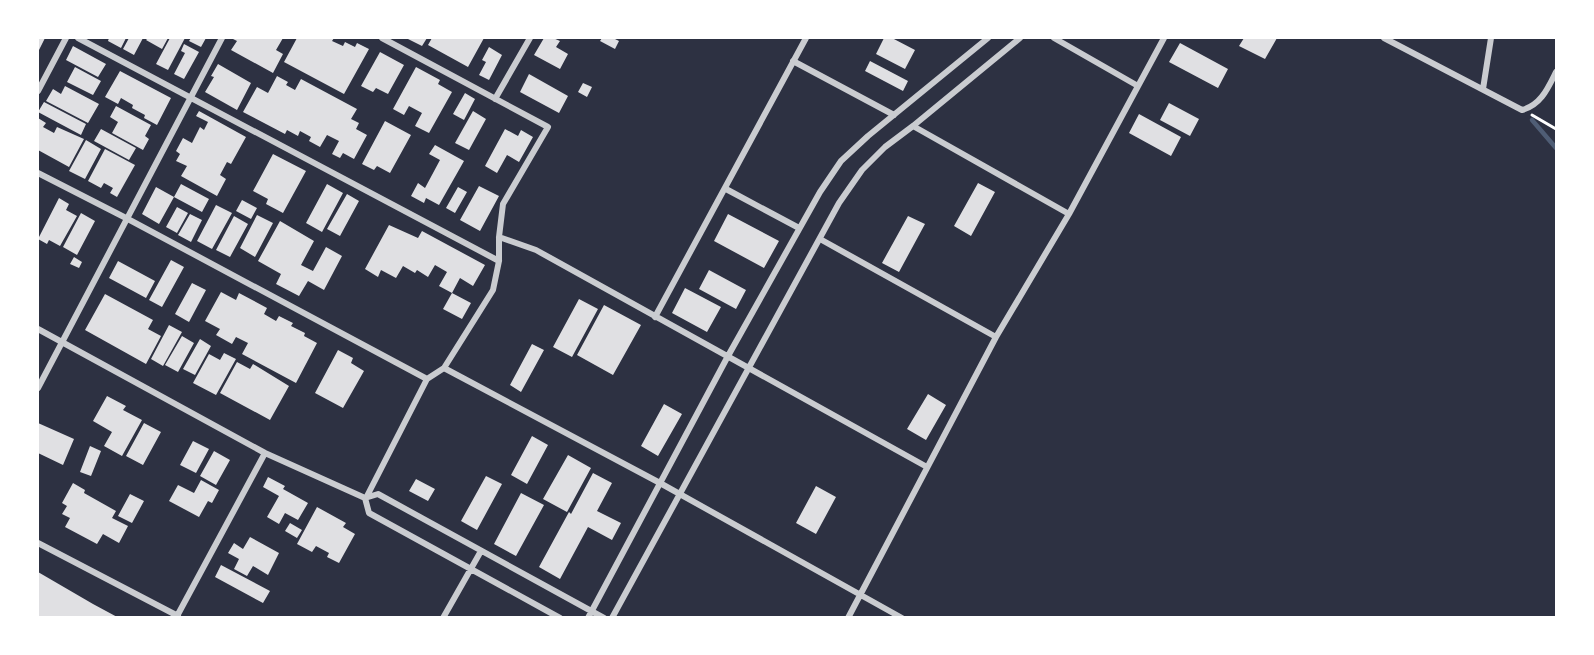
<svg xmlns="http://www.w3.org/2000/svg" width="1594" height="655" font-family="Literata,serif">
	<rect width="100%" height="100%" fill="#2d3142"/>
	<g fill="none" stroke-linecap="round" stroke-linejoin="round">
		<!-- stream -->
		<path stroke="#4f5d75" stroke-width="4.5" d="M1532,120L1556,148"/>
	</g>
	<!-- building -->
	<path fill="#e0e0e3" d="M38,38H45L38,52Z
		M109,38H126L121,48L108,41Z
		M129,38H143L134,55L123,49Z
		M148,38H168L162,49L146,40Z
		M170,38H185L168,70L156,64Z
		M191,38H206L201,47L189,41Z
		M231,38H283L276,50L283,54L273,73L231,50L237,41Z
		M297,38H334L332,41L343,46L345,42L355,47L357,43L369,49L344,94L284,62Z
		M406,38H427L422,46Z
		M432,38H484L468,67L428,45Z
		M544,38H553L560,41L556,47L568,54L560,69L534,55Z
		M602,38H613L619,41L615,49L600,41Z
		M884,38H892L915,50L905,69L876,54Z
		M1244,38H1277L1265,59L1239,46Z
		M1180,43L1228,69L1218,88L1169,62Z
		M184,44L199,52L184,79L174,74L185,53L181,51Z
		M73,46L106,64L98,77L66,60Z
		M489,47L502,55L489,80L479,75L486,62L482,60Z
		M380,52L404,65L388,94L376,88L373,92L361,86Z
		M870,61L908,81L903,91L865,71Z
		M218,64L251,83L237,110L205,92L214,77L211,76Z
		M75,67L101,81L93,95L67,82Z
		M416,67L440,80L438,84L452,92L429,133L415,126L422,113L409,106L404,115L393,109Z
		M120,71L171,98L157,125L144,118L145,115L132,108L133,105L121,98L118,104L105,97Z
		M529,74L568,96L559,113L520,92Z
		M277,76L288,82L286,85L295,90L301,79L357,109L351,119L359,123L356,129L367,135L354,159L343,153L340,158L332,154L339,141L327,135L320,147L309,141L311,137L300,131L298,136L287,130L285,134L243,112L257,87L268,93Z
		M583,83L592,87L587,97L578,92Z
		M65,86L99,104L88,123L46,101L53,89L61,94Z
		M465,93L475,99L464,120L453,114Z
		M44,102L86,124L81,135L38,112Z
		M1169,103L1199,119L1190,136L1160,120Z
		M116,106L151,125L145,136L149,139L143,150L112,133L118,122L110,117Z
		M199,111L246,137L231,164L227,162L220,175L226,179L217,196L181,176L187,166L176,161L180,154L176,151L183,138L192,143L200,127L204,130L208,122L196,116Z
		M473,111L486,119L469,150L455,143Z
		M1139,114L1181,137L1171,156L1129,133Z
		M38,118L46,123L43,127L54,133L57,127L84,139L69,167L38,150Z
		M385,121L411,135L390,173L377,166L374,170L362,164Z
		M101,129L136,148L129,160L94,141Z
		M505,129L518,136L521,130L533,137L519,162L507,155L497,173L485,166Z
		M86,140L101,149L85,179L69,171Z
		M435,145L464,161L439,205L426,198L424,203L411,196L418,183L425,188L440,160L429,154Z
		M105,149L135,165L117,197L110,193L113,188L104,183L101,188L88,181Z
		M273,154L306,171L283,213L266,204L268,199L253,191Z
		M978,183L995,192L971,236L954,226Z
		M181,184L209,199L202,212L174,197Z
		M327,184L343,193L322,232L306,223Z
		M479,186L499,196L480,231L460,220Z
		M156,187L174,197L159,224L142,214Z
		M458,187L467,192L455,213L446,208Z
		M347,194L359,201L340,236L327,229Z
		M59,198L69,204L66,210L77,216L60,246L49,240L47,244L38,239Z
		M242,200L257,208L251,219L236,211Z
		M216,205L232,213L212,249L197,241Z
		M177,207L188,213L177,233L166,227Z
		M81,213L95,221L77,255L63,247Z
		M190,214L202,220L191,242L178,235Z
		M728,214L779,241L764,268L714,241Z
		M257,215L273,223L255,257L240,248Z
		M234,216L248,224L230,257L216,250Z
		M908,216L925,224L899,272L882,263Z
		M280,221L314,241L301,265L313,271L326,247L342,256L324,290L308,281L299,296L276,284L281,274L258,261Z
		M389,225L418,238L422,231L485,265L473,286L460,278L452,293L471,303L462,319L443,309L452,293L439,286L447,272L435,265L428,277L417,270L415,273L403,266L396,278L381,270L378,277L365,269Z
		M74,257L82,262L79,268L70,264Z
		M171,260L184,267L162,307L149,300Z
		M118,261L155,281L146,298L109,278Z
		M709,270L746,290L736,309L699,289Z
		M192,283L206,290L189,322L175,314Z
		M685,288L721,307L707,332L672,313Z
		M221,292L236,300L239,293L267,308L264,314L276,321L279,316L293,323L291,326L305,333L304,336L317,343L296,383L242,354L248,343L236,337L232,344L216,335L220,329L205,321Z
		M105,294L153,320L148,329L161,336L146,364L85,330Z
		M579,299L598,309L572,357L553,347Z
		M604,305L641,325L613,375L577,355Z
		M169,325L182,332L163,366L151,359Z
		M182,336L194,343L178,372L165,365Z
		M200,339L211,346L195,375L183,369Z
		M532,344L544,350L521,392L510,385Z
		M338,350L353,358L351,363L364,371L343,408L315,393Z
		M224,353L236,359L216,395L193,383L209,354L220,360Z
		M237,362L250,369L253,364L289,386L270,420L220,393Z
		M928,394L946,405L926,440L907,429Z
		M107,396L126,406L123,410L142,420L122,456L104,446L112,432L93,421Z
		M664,404L682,414L658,456L641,446Z
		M38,423L74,439L63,465L38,453Z
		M144,423L161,432L143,465L126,456Z
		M532,436L548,445L527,484L511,475Z
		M193,441L209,449L196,473L180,465Z
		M90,446L101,451L91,476L80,472Z
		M214,451L230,460L216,485L200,476Z
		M568,455L591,468L567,512L543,499Z
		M593,473L612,483L597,511L621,523L612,540L588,527L560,579L539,567L569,512L571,514Z
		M486,476L502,484L477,530L461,521Z
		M268,477L285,486L283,489L308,503L298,520L285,513L279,524L267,517L279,496L263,487Z
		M416,479L435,489L428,501L409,491Z
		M201,480L219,490L212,503L208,501L199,517L169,501L178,485L194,493Z
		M73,483L85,490L84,493L116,511L112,518L128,526L119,543L103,534L97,544L65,527L70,518L62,514L67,506L62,503Z
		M816,486L836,497L816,534L796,523Z
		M521,493L544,505L516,556L494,544Z
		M130,494L144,501L132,523L118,516Z
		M317,507L346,523L343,527L355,534L339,563L327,557L329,553L316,546L312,552L297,544Z
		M290,523L302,530L297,538L285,531Z
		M250,537L279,553L268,575L253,566L247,576L234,569L239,559L228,553L234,543L243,549Z
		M221,565L270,591L263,603L215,577Z
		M38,572L93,604L119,618H38Z"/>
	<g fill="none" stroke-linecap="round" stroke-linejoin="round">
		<!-- path -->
		<path stroke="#fff" stroke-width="3" d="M1532,115L1556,129"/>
		<!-- minor -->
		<path stroke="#caccd0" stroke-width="6" d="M78,38L499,261
			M1054,38L1138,86
			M1384,38L1522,110C1541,105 1548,88 1556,72
			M793,61L894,115
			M1483,89L1491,38
			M38,91L66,38
			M495,99L530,38
			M913,126L1069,214
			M38,173L126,218L427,379
			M726,189L799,228
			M499,237L536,250L927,467
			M820,239L996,337
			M655,317L806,38
			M38,329L265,453L365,498L378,494L604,618
			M444,368L660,483L902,618
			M38,388L222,38
			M365,498L369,513L560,618
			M366,498L427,379L444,368L493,290L499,261V237L503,204L548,127L382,38
			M38,543L178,616
			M176,618L265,453
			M443,618L481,551
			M588,618L728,356L820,192L841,161L868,136L988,38
			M612,618L839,203L862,170L885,147L913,126L1020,38
			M848,618L996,337L1069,214L1164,38"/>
	</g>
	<!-- border -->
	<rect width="1594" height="655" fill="none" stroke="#ffffff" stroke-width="78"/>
</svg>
